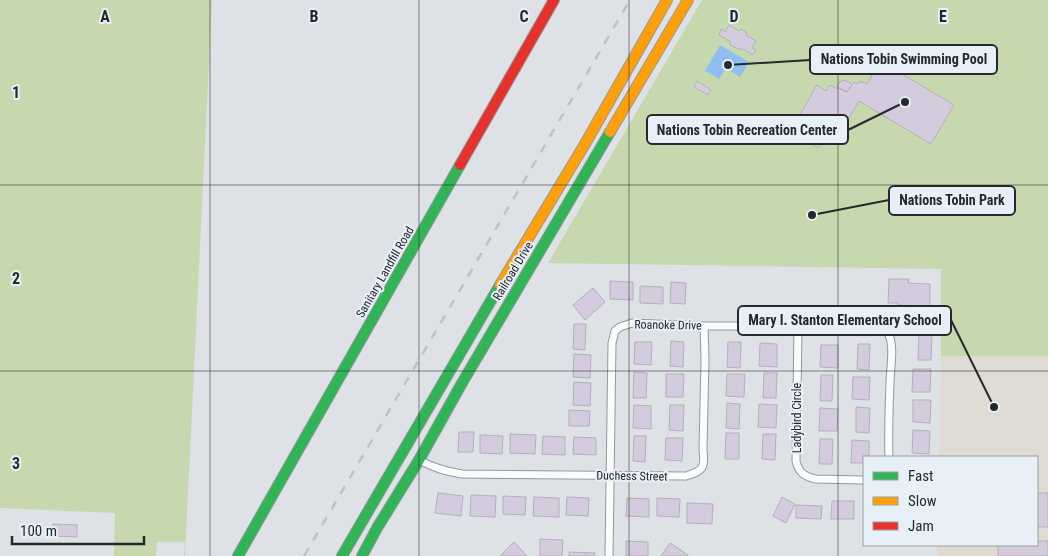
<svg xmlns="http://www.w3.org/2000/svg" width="1048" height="556" font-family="'Roboto Condensed',sans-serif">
	<rect width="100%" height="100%" fill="#dee2e6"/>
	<!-- education -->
	<path fill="#e0dbd2" d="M941,356H1048V556H937V545H1037V457H939Z"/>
	<!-- green -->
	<path fill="#c6d8ae" d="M0,0H212L185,556H184L185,542H157L156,556H114L115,513L0,508Z
		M702,0H1048V356H941V269L548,263Z"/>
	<!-- water -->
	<path fill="#90bef3" d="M720,45L749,62L740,77L726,68L719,79L705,71Z"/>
	<!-- building -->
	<path fill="#d4ccde" stroke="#b0b2b4" d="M729,25L739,31L741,29L747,33L746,35L756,41L752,48L756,50L753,55L741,48L740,50L729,44L731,42L719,35L721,29L725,32Z
		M883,57L888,59L885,64L954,105L931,144L859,101L835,142L834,141L832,144L824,139L818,148L790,132L817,85L826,91L830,85L837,89L838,88L847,92L854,82L858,84L860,81L867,84Z
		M844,80L850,83L852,85L847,92L837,87L839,82Z
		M697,81L711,90L708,95L694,87Z
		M889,279H909L908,283L930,284V306L898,305V303H888Z
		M610,281L633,282V300L610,299Z
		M671,282L686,283L685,304L670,303Z
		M640,286L663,287V304L640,303Z
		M593,288L605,302L585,320L573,305Z
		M574,324H586L585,350L573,349Z
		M919,334L932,335L931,360H918Z
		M671,341L684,342L683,367L670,366Z
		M635,342H652L651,365L634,364Z
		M728,342H741L740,368L727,367Z
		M760,343L777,344V367L759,366Z
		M858,344H870L869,370L857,369Z
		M821,345H838V368L820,367Z
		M574,354L591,355L590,378L573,377Z
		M913,369H931L930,392H912Z
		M634,372L647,373L646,398H633Z
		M764,373H777L776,398H763Z
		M666,374H684L683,397H666Z
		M727,374H745L744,397L726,396Z
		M821,375H833L832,401H820Z
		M853,377H870L869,400L852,399Z
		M574,382L591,383L590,406L573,405Z
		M913,400H931L930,423L913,422Z
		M727,403L740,404L739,429L726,428Z
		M759,404L777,405L776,428L758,427Z
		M634,405L651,406V429L633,428Z
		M670,405H684L683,431L669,430Z
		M856,407L870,408L869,433L856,432Z
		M820,408L838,409L837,431H819Z
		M569,410L590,411L589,426H569Z
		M913,430L930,431L929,454L912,453Z
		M459,432H474L473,452H458Z
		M726,433H739V459H725Z
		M510,434L536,435L535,454L510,453Z
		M763,434H776L775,460L762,459Z
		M480,435L503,436L502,454L480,453Z
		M543,436L565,437V455L542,454Z
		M634,436H646L645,462L633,461Z
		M574,437L596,438V455L573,454Z
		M666,438H683L682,461L665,460Z
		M820,439H833L832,464H819Z
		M852,440L869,441V457H864V463H851Z
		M438,493L463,496L461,516L435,513Z
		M1037,493H1048V527H1037Z
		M471,495L496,496L495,517L470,516Z
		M503,496L526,497L525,515L503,514Z
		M534,497L559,498V517L533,516Z
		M567,497L589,498L588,516L566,515Z
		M782,497L795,504L786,523L773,516Z
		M627,498L649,499V517L626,516Z
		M657,498L680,499L679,517L657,516Z
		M832,501H854V519H831Z
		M687,503L713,504L712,524L687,523Z
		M796,505L822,506L821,519L796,518Z
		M53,524L77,525V537L52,536Z
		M540,539L563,540L562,556H540Z
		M626,541L648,542V556H626Z
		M1037,541H1048V556H998V545H1037Z
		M514,542L527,556H500Z
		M670,543L688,555V556H661Z
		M569,552L595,553V556H569Z"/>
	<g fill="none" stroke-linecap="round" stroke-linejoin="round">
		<!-- street casing -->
		<g stroke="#95999c" stroke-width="9">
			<path id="street" d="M798,327L796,461C799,473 804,476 815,479L864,480
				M419,460C434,468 445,471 462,474L686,476C704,471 705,467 703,449L705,360L704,326
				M609,556L612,343L615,331L620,327L632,323L704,326H867C874,327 885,327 888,333C895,345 890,370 890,383C889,408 888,433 889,457"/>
		</g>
		<!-- fast casing -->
		<g stroke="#95999c" stroke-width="12">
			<path id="fast" d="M238,556L460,165
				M342,556L500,285
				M362,556L377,528L419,460L462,383L610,132"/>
		</g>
		<!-- slow casing -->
		<g stroke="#95999c" stroke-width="12">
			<path id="slow" d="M610,132L688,0
				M500,285L585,144L667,0"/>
		</g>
		<!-- jam casing -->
		<g stroke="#95999c" stroke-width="12">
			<path id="jam" d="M460,165L554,0"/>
		</g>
		<!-- street -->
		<use href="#street" stroke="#fafbfb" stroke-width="7"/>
		<!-- fast -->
		<use href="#fast" stroke="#30b455" stroke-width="10"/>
		<!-- slow -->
		<use href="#slow" stroke="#ff9f0a" stroke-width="10"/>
		<!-- jam -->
		<use href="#jam" stroke="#e5322d" stroke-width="10"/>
		<!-- rail -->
		<path stroke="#c1c3c3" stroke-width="2.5" stroke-dasharray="9 9" stroke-linecap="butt" d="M304,556L630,0"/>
	</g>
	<!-- grid -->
	<path fill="none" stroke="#26292b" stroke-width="1" stroke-opacity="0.55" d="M210,0V556M419,0V556M629,0V556M838,0V556M0,185H1048M0,371H1048"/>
	<g text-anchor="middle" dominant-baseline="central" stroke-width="4" stroke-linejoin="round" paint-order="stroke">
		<!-- street labels -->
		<g font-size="12" fill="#26292b" stroke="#e7f0f7">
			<text transform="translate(513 271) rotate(-59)">Railroad Drive</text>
			<text transform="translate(385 272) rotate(-60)">Sanitary Landfill Road</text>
			<text transform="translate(668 325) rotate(1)">Roanoke Drive</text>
			<text transform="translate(797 418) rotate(-90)">Ladybird Circle</text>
			<text transform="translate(632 476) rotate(1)">Duchess Street</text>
		</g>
	</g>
	<g font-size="16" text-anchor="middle" font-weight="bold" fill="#26292b" stroke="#e7f0f7" stroke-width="4" stroke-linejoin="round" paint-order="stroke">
		<text x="105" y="22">A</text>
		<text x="314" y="22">B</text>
		<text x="524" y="22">C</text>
		<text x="734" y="22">D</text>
		<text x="943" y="22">E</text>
		<text x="16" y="98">1</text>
		<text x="16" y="284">2</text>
		<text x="16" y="469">3</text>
	</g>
	<!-- callouts -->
	<path fill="none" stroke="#26292b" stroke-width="2" d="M728 65L810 60M905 102L848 130M812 215L889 200M994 407L951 320"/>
	<g fill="#26292b" stroke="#e7f0f7" stroke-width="2">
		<circle cx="728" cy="65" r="5"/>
		<circle cx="905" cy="102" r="5"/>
		<circle cx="812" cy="215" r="5"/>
		<circle cx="994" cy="407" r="5"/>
	</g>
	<g fill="#e7f0f7" stroke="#26292b" stroke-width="2">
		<rect x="810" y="45" width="187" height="29" rx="5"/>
		<rect x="647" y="115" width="201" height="29" rx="5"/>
		<rect x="889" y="186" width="126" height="29" rx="5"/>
		<rect x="738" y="306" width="213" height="29" rx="5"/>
	</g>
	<g font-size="14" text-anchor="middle" font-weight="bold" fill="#26292b">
		<text x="904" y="64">Nations Tobin Swimming Pool</text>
		<text x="747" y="135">Nations Tobin Recreation Center</text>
		<text x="952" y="205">Nations Tobin Park</text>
		<text x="845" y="325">Mary I. Stanton Elementary School</text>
	</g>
	<!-- legend -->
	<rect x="863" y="456" width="175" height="90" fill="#e7f0f7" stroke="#9aa0a5"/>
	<rect x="873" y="472" width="25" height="8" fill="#30b455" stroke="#9aa0a5"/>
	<text x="908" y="481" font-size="15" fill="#26292b">Fast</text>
	<rect x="873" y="497" width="25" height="8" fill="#ff9f0a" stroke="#9aa0a5"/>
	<text x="908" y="506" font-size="15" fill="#26292b">Slow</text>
	<rect x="873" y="522" width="25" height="8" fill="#e5322d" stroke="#9aa0a5"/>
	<text x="908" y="531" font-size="15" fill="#26292b">Jam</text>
	<!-- scale -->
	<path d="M12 536v8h132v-8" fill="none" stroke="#26292b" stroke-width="2.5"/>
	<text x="20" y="536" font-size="15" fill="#26292b" stroke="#e7f0f7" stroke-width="4" paint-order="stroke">100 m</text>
</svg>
